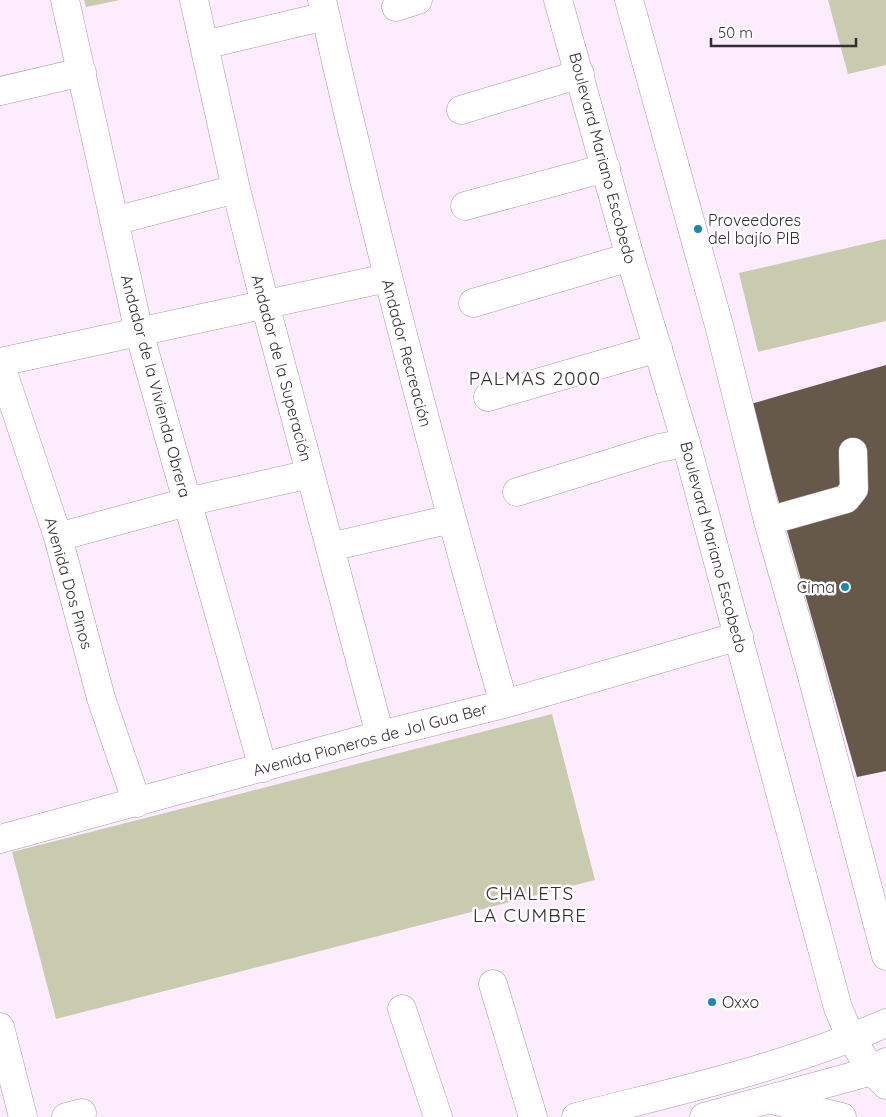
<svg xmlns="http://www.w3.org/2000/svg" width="886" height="1117" font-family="Quicksand,sans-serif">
	<rect width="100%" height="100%" fill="#fcecfd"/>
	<!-- green -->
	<path fill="#c8cbad" d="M84,0H120L86,7Z
		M828,0H886V65L848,74Z
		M886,239V321L758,352L739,273Z
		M552,714L595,880L56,1019L12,852Z"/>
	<!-- building -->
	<path fill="#66594a" d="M886,365V771L857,777L751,404Z"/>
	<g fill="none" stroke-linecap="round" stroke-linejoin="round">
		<!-- minor casing -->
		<g stroke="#a899a9" stroke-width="29">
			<path id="minor" d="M65,0L139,332L263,768
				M194,0L236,189L265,304L380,735
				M322,0C375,237 437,471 504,704
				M396,7L418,0
				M204,45L326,16
				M0,91L82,72
				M461,110L580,74
				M465,206L606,168
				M114,221L236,189
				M473,303L630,257
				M0,362L387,278
				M0,363L58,537L101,698L137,803
				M488,397L658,348
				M517,492L659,448L686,443
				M768,521L846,499L854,489L853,452
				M58,537L187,502L310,474
				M330,547L451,519
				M0,839L380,735L504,704L739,636
				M493,984L533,1117
				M402,1009L438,1117
				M0,1027L23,1117
				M872,1071L886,1085
				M66,1117L82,1113"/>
		</g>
		<!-- major casing -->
		<g stroke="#a899a9" stroke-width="29">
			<path id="major" d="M558,0L630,257L686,443L838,1008L851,1038L872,1071
				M629,0L720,329L768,521L809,665L886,956
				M772,1100L842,1117
				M576,1117C681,1090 787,1067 886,1023
				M704,1117L872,1071L886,1062"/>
		</g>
		<!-- minor -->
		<use href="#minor" stroke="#fff" stroke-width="28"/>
		<!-- major -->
		<use href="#major" stroke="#fff" stroke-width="28"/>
	</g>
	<!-- markers -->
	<g fill="#138bae" stroke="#fff" stroke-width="2">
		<circle cx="698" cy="229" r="5"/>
		<circle cx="845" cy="587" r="5"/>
		<circle cx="712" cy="1002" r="5"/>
	</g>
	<g text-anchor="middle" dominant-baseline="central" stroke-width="5" stroke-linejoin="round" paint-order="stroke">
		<!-- street labels -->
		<g font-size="16" fill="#332d34" stroke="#fff">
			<text transform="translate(603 158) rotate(75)">Boulevard Mariano Escobedo</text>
			<text transform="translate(407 353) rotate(75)">Andador Recreación</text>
			<text transform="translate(282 368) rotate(75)">Andador de la Superación</text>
			<text transform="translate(156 386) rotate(75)">Andador de la Vivienda Obrera</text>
			<text transform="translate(714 547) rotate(75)">Boulevard Mariano Escobedo</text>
			<text transform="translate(69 583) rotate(74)">Avenida Dos Pinos</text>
			<text transform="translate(370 739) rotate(-15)">Avenida Pioneros de Jol Gua Ber</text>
		</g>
		<!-- poi labels -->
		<g font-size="16" fill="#332d34" stroke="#fff" text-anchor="start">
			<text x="708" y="220">Proveedores<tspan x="708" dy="18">del bajío PIB</tspan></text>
			<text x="835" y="587" text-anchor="end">Cima</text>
			<text x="722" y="1002">Oxxo</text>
		</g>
		<!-- quarter labels -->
		<g font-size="19" letter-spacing="1" fill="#332d34" stroke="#fff">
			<text x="535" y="378">PALMAS 2000</text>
			<text x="530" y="893">CHALETS<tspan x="530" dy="22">LA CUMBRE</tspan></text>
		</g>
	</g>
	<!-- scale -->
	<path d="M711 38v8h145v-8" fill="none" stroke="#332d34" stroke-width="2.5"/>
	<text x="718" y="38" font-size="15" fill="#332d34" stroke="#ffffff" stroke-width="4" paint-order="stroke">50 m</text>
</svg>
